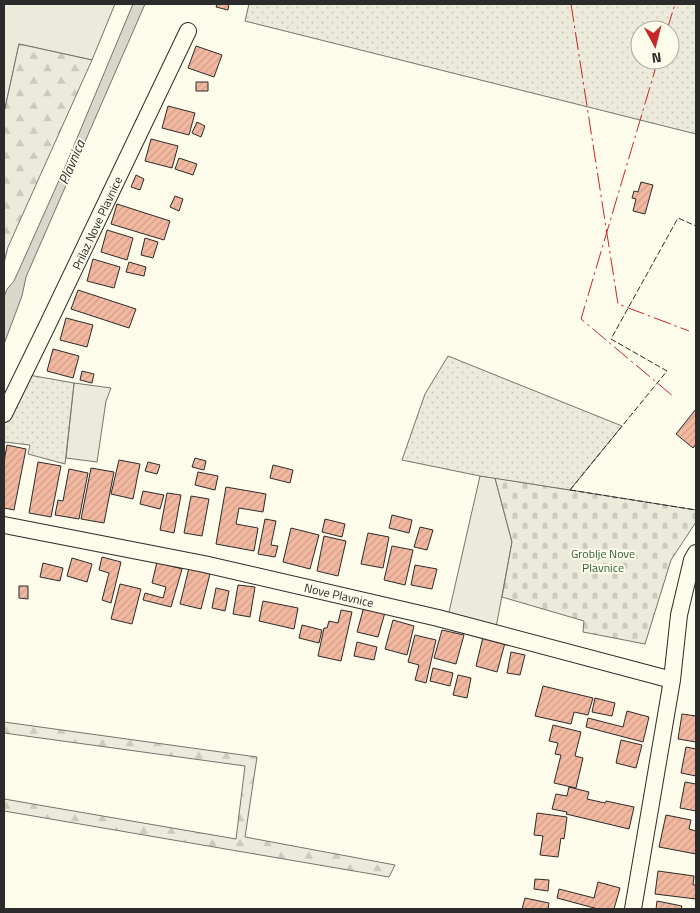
<svg xmlns="http://www.w3.org/2000/svg" width="700" height="913" font-family="'Titillium Web',sans-serif">
	<defs>
		<pattern id="forest-firs" width="22" height="20" patternUnits="userSpaceOnUse" patternTransform="scale(1.25)"><rect width="22" height="20" fill="#ecebdb"/><path d="M5 1l3.5 6h-7zM16 11l3.5 6h-7z" fill="#cbcabc"/></pattern>
		<pattern id="cemetery-stones" width="16" height="16" patternUnits="userSpaceOnUse" patternTransform="scale(1.25)"><rect width="16" height="16" fill="#ecebdb"/><path d="M2 7V4a2 2 0 0 1 4 0v3zM10 15v-3a2 2 0 0 1 4 0v3z" fill="#cbcabc"/></pattern>
		<pattern id="garden-dots" width="8" height="8" patternUnits="userSpaceOnUse" patternTransform="scale(1.25)"><rect width="8" height="8" fill="#ecebdb"/><path d="M2 2h.1M6 6h.1" fill="none" stroke="#cbcabc" stroke-width="1.8" stroke-linecap="round"/></pattern>
		<pattern id="building-hatch" width="6" height="6" patternUnits="userSpaceOnUse" patternTransform="scale(1.25)"><rect width="6" height="6" fill="#f2b8a0"/><path d="M-1 1l2-2M0 6l6-6M5 7l2-2" fill="none" stroke="#d09e8a"/></pattern>
	</defs>
	<rect width="100%" height="100%" fill="#fdfbea"/>
	<!-- grass -->
	<path fill="#ecebdb" stroke="#74746e" d="M4,4H115L92,60L19,44L4,113Z
		M74,383L111,388L106,401L97,462L66,458Z
		M480,476L495,478L512,542L495,633L447,621Z"/>
	<!-- forest -->
	<path fill="url(#forest-firs)" stroke="#74746e" d="M19,44L92,60L8,247L4,263V113Z
		M4,722L257,757L245,837L395,865L389,877L4,811V799L236,839L245,766L4,733Z"/>
	<!-- cemetery -->
	<path fill="url(#cemetery-stones)" stroke="#74746e" d="M495,478L696,510V522L671,560L645,644L583,632L584,621L502,597L512,542Z"/>
	<!-- garden -->
	<path fill="url(#garden-dots)" stroke="#74746e" fill-rule="evenodd" d="M249,4H696V134L245,21ZM640,30H670V60H640Z
		M448,356L622,426L570,490L480,476L402,460L425,394Z
		M23,374L74,383L65,464L28,454L30,445L4,442V414Z"/>
	<!-- water -->
	<path fill="#d8d7c9" stroke="#74746e" d="M133,4H145L26,277L22,296L4,344V297L7,289L14,281L65,167Z"/>
	<!-- building -->
	<path fill="url(#building-hatch)" stroke="#2b2b2b" d="M217,4H229L228,10L216,7Z
		M196,46L222,55L214,77L188,68Z
		M196,82H208V91H196Z
		M168,106L195,113L189,135L162,128Z
		M197,122L205,126L201,137L192,133Z
		M151,139L178,146L172,168L145,161Z
		M179,158L197,164L193,175L175,169Z
		M136,175L144,179L140,190L131,187Z
		M641,182L653,185L645,214L633,211L636,199L632,198L634,191L638,192Z
		M175,196L183,199L179,211L170,207Z
		M117,204L170,221L164,240L111,224Z
		M107,230L133,238L127,260L101,252Z
		M145,238L158,242L153,258L141,255Z
		M93,259L120,267L114,288L87,281Z
		M129,262L146,267L144,276L126,272Z
		M78,290L136,309L129,328L71,309Z
		M66,318L93,325L87,347L60,340Z
		M53,349L79,356L73,378L47,371Z
		M82,371L94,374L92,383L80,380Z
		M696,409V444L693,448L676,434Z
		M7,445L26,449L14,510L4,508V462Z
		M195,458L206,461L204,470L192,467Z
		M119,460L140,464L133,499L111,494Z
		M38,462L61,466L51,517L29,513Z
		M148,462L160,465L157,474L145,471Z
		M273,465L293,470L290,483L270,478Z
		M91,468L114,472L104,523L81,519Z
		M69,469L88,473L79,519L55,515L58,500L63,501Z
		M198,472L218,476L215,490L195,485Z
		M226,487L266,494L263,512L239,508L236,524L258,528L254,551L216,544Z
		M143,491L164,495L160,509L140,504Z
		M167,493L181,495L174,533L160,530Z
		M191,496L209,499L202,536L184,533Z
		M392,515L412,520L409,533L389,528Z
		M265,519L276,521L271,545L278,546L275,557L258,554Z
		M325,519L345,524L342,537L322,532Z
		M420,527L433,530L427,550L414,547Z
		M291,528L319,535L310,569L283,562Z
		M368,533L389,537L383,568L361,564Z
		M324,536L346,541L338,576L317,571Z
		M392,546L413,550L405,585L384,580Z
		M102,557L121,562L111,603L102,600L109,573L99,570Z
		M72,558L92,564L87,582L67,576Z
		M157,562L182,569L171,607L143,600L145,593L163,598L166,587L152,583Z
		M43,563L63,568L60,581L40,577Z
		M415,565L437,569L432,589L411,585Z
		M189,568L210,574L201,609L180,604Z
		M120,584L141,589L132,624L111,619Z
		M238,585L255,587L250,617L233,614Z
		M19,586H28V599L19,598Z
		M216,588L229,591L225,611L212,608Z
		M263,601L298,608L294,629L259,621Z
		M365,603L386,609L378,637L357,632Z
		M341,610L352,612L341,661L318,656L324,628H327L329,621L338,623Z
		M393,620L414,626L407,655L385,649Z
		M302,625L322,630L319,643L299,638Z
		M442,630L464,635L456,664L434,658Z
		M415,635L436,640L426,683L415,680L419,665L408,662Z
		M483,637L505,643L497,672L476,666Z
		M357,642L377,647L374,660L354,656Z
		M511,652L525,655L520,675L507,673Z
		M433,668L453,673L450,686L430,681Z
		M458,675L471,678L467,698L453,695Z
		M543,686L593,698L588,715L574,712L571,724L535,716Z
		M595,698L615,703L612,716L592,712Z
		M627,711L649,717L643,742L586,727L588,718L623,727Z
		M682,714L696,716V742L678,739Z
		M553,725L581,732L575,756L583,758L576,788L554,783L561,755L555,754L558,743L549,741Z
		M621,740L642,745L636,768L616,763Z
		M686,747L696,749V776L681,773Z
		M685,782L696,784V811L680,808Z
		M569,787L589,792L587,799L605,803L606,801L634,807L629,829L566,814L567,812L552,809L556,794L567,796Z
		M537,813L567,817L564,839L561,838L558,857L540,855L543,836L534,835Z
		M666,815L691,820L689,829L696,831V854L659,847Z
		M658,871L694,876L693,885H696V899L655,894Z
		M535,879L549,880L548,891L534,889Z
		M598,882L620,888L614,909H598L557,898L559,889L594,898Z
		M525,898L549,903L548,909H522Z
		M657,901L682,906L681,909H656Z"/>
	<g fill="none" stroke-linecap="round" stroke-linejoin="round">
		<!-- minor casing -->
		<g stroke="#2b2b2b" stroke-width="18">
			<path id="minor" d="M4,414L47,326L188,31
				M4,525L204,564L438,618L672,680
				M633,909L672,680L679,615L692,560L696,553"/>
		</g>
		<!-- minor -->
		<use href="#minor" stroke="#fdfbea" stroke-width="16"/>
		<!-- fence -->
		<path stroke="#2b2b2b" stroke-width="1" stroke-dasharray="6 2.5" stroke-linecap="butt" d="M570,490L667,371L611,339L678,218L696,226
			M570,490L696,510"/>
		<!-- power -->
		<path stroke="#c62828" stroke-width="1" stroke-dasharray="18 4 2.5 4" stroke-linecap="butt" d="M571,4L618,304L689,331
			M667,30L675,4
			M658,60L581,319L674,397"/>
	</g>
	<g text-anchor="middle" dominant-baseline="central" stroke-width="4" stroke-linejoin="round" paint-order="stroke">
		<!-- street labels -->
		<g font-size="12" fill="#2b2b2b" stroke="#fdfbea">
			<text transform="translate(97 223) rotate(-65)">Prilaz Nove Plavnice</text>
			<text transform="translate(339 595) rotate(13)">Nove Plavnice</text>
		</g>
		<!-- park labels -->
		<g font-size="12" fill="#34623c" stroke="#fdfbea">
			<text x="603" y="553">Groblje Nove<tspan x="603" dy="14">Plavnice</tspan></text>
		</g>
		<!-- water labels -->
		<g font-size="14" font-style="italic" fill="#2b2b2b" stroke="#fdfbea">
			<text transform="translate(71 162) rotate(-67)">Plavnica</text>
		</g>
	</g>
	<!-- border -->
	<rect width="700" height="913" fill="none" stroke="#2b2b2b" stroke-width="10"/>
	<!-- north arrow -->
	<g transform="translate(655 45) rotate(173)"><circle r="24" fill="#fdfbea" stroke="#a9a89e"/>
	<path d="M0-4L9 19L0 12L-9 19Z" fill="#c62828"/>
	<text y="-8" font-size="14" font-weight="bold" text-anchor="middle" fill="#2b2b2b">N</text>
	</g>
</svg>
